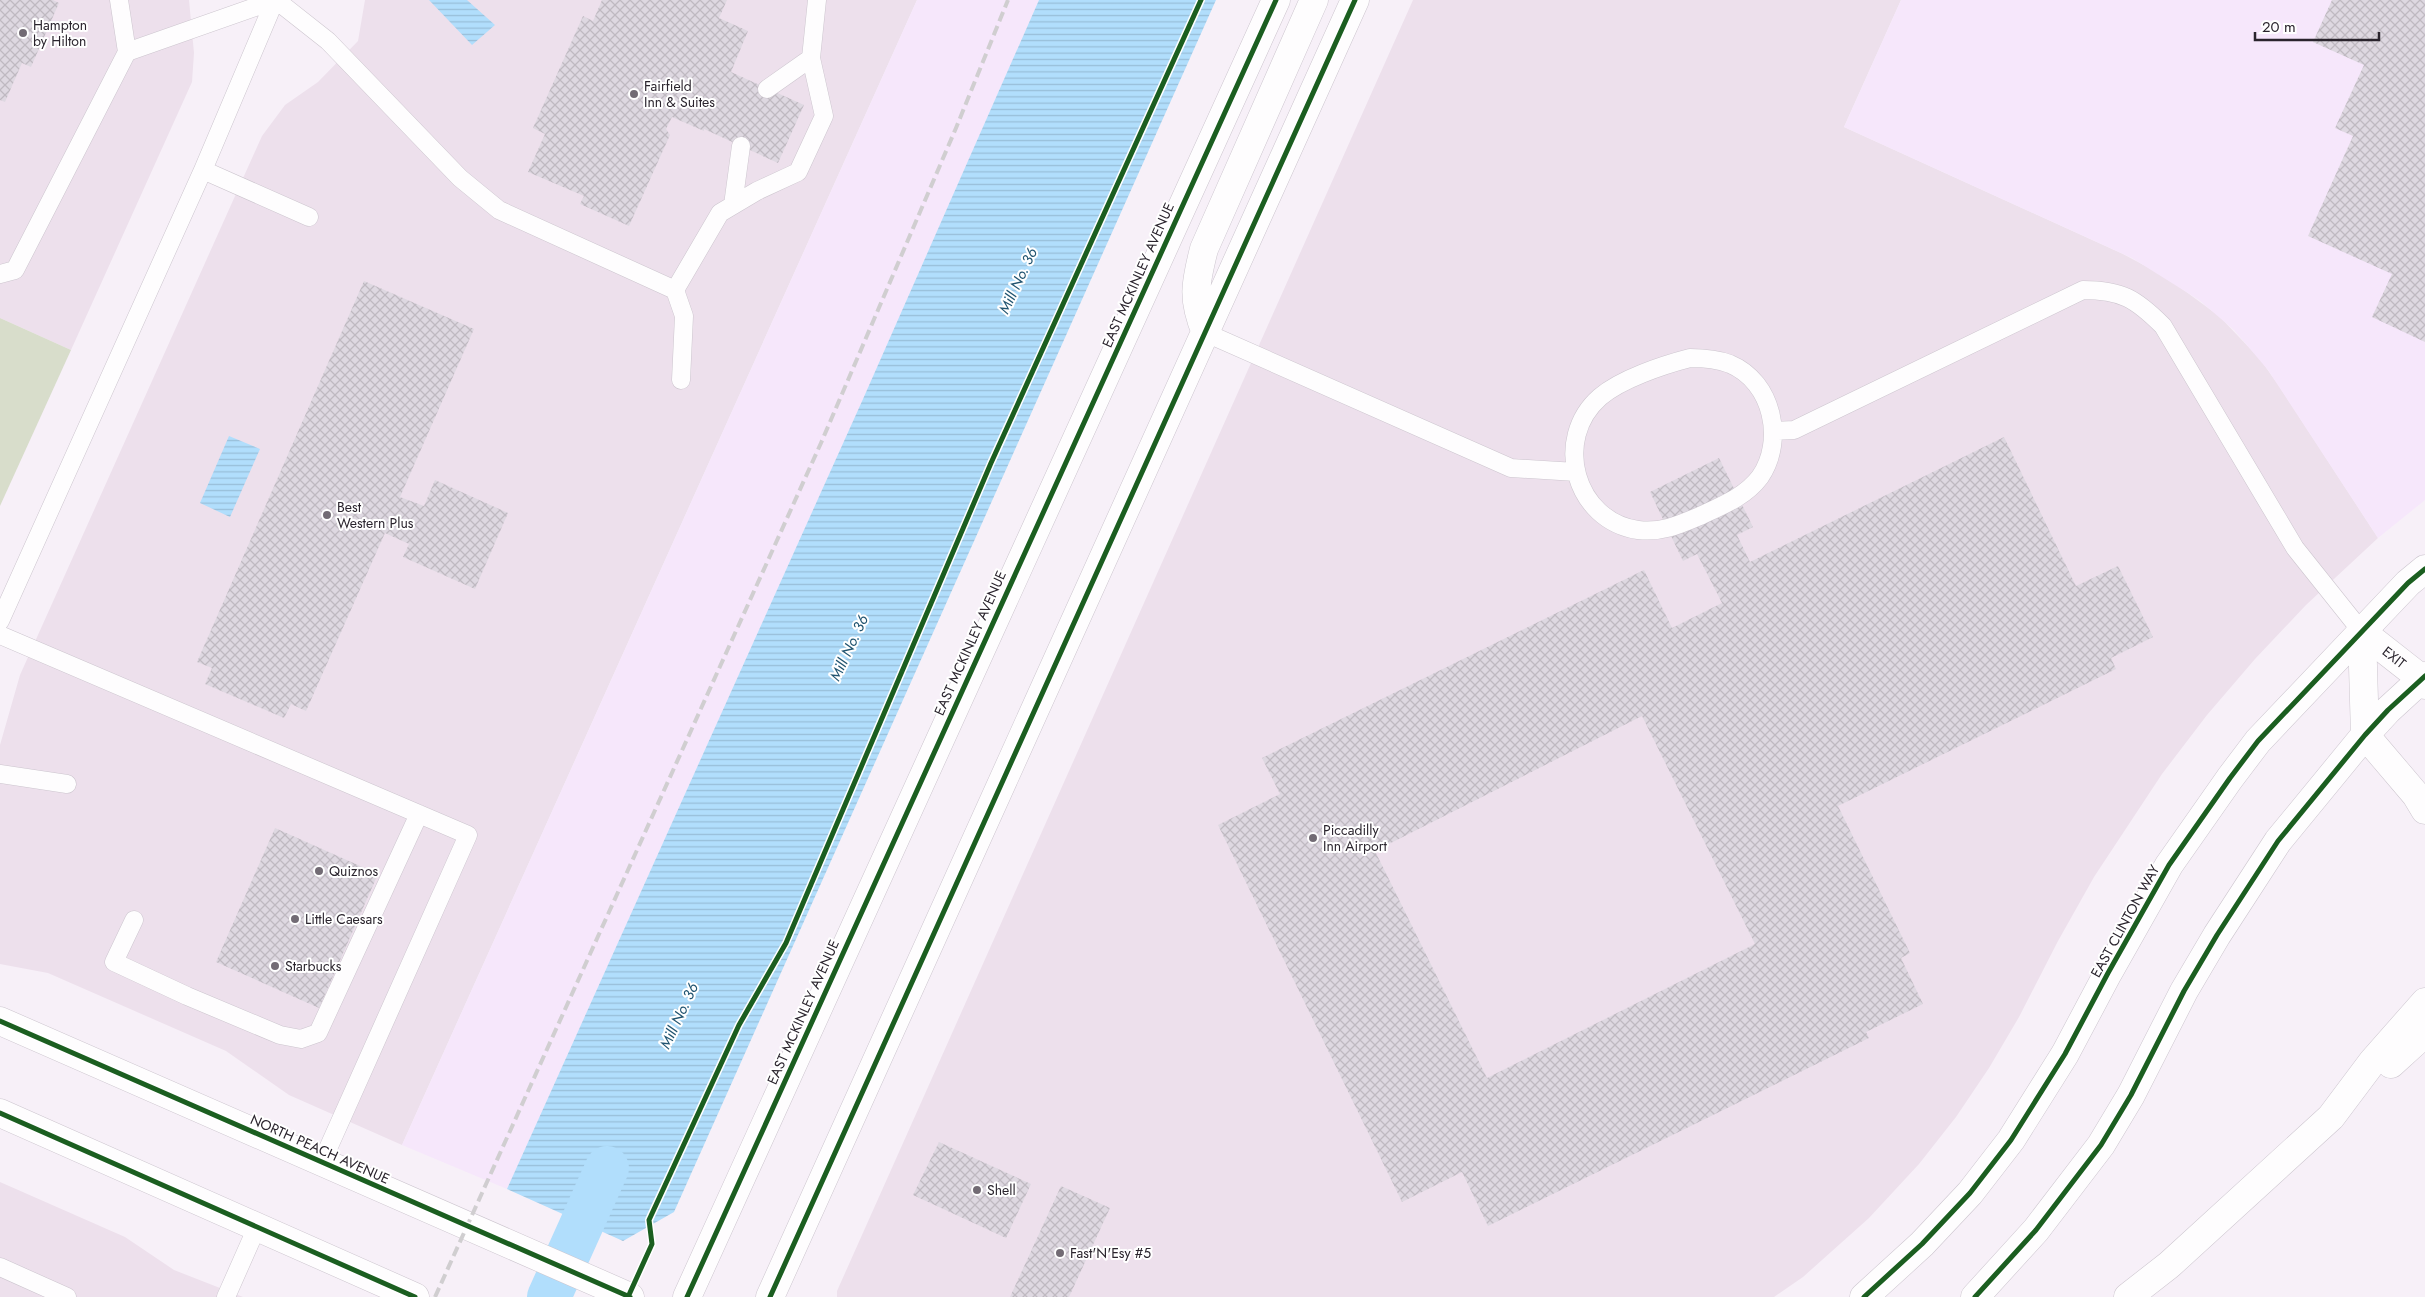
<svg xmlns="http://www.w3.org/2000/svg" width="2425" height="1297" font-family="Jost,sans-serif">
	<defs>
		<pattern id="water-rules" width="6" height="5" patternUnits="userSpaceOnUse" patternTransform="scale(1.25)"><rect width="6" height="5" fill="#b1defc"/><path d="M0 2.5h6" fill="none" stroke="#98bed8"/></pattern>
		<pattern id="building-cross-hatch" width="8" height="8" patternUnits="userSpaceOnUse" patternTransform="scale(1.25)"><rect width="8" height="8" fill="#ded8e1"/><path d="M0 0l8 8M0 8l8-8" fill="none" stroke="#bfb9c1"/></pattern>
	</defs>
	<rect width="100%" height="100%" fill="#f7f0f8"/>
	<!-- commercial -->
	<path fill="#ede0ec" d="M0,0H189L194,53L192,82L71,350L0,318Z
		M365,0H917L402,1145L289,1095L226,1051L48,973L0,964V745L20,675L262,136L285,105L318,82L358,41Z
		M1413,0H1901L1844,127L2123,254L2166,277L2219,316L2260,359L2279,386L2378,538L2306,605L2255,659L2207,715L2162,774L2094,877L2058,941L2019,1017L1989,1068L1956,1117L1919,1164L1869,1218L1803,1277L1774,1297H837V1291Z
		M0,1182L125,1237L174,1270L243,1297H0Z"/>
	<!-- built -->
	<path fill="#f6e7fb" d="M917,0H1039L863,399L507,1189L402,1145Z
		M1901,0H2425V500L2378,538L2268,370L2234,330L2199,300L2132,258L1844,127Z"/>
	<!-- grass -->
	<path fill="#d8ddcb" d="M0,318L71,350L0,506Z"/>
	<!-- water -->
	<path fill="url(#water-rules)" d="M429,0H467L495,25L472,45Z
		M1039,0H1216L674,1212L623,1241L507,1189L863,399Z
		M229,436L260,449L230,517L200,503Z"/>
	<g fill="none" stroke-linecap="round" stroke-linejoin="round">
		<!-- canal -->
		<path stroke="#b1defc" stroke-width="44" d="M549,1297L607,1168"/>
	</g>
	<!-- building -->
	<path fill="url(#building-cross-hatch)" fill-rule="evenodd" d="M0,0H53L59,3L31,67L22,63L5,102L0,100Z
		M602,0H727L719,18L748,31L731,72L804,105L778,163L704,129V131L672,117L666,129L670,135L629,226L580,204L584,196L528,172L545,134L533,128L583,16L593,21Z
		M2332,0H2425V342L2372,317L2392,274L2308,236L2353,136L2335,128L2364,65L2313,42Z
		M364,281L474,329L400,497L424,506L435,480L508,513L475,589L403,557L409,544L385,533L306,711L291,704L284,718L205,684L212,668L197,662Z
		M2004,437L2076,586L2118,566L2153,637L2111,658L2116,669L1838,806L1910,953L1901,958L1923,1004L1866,1032L1869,1038L1488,1226L1462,1172L1402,1202L1218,825L1280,794L1262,758L1644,570L1672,628L1722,603L1697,554L1683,561L1650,492L1719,458L1753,527L1737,535L1750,562ZM1642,716L1755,944L1487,1078L1375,851Z
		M275,828L378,874L319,1008L216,962Z
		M939,1142L1031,1184L1006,1238L913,1195Z
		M1061,1186L1110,1208L1069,1297H1010Z"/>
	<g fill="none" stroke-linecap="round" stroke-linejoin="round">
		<!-- lane casing -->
		<g stroke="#ccc5ce" stroke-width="19">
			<path id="lane" d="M119,0L127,52
				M276,0L328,41L460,178L499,210L675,290L684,316L681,380
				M767,89L811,58
				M203,170L309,217
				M733,205L741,146
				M0,274L15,270L127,52L275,0
				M675,290L720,213L757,191L798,172L824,116L811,58L817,0
				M1206,333L1511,468L1576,472
				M1690,358C1704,358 1717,359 1730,364C1773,382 1785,441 1760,477C1745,497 1721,506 1700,516C1679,525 1661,533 1638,530C1575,521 1552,439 1600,397C1621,379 1663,365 1690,358Z
				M1773,431L1794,430L2083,290C2122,290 2136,299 2163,326L2295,548L2362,632
				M0,621L203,170L275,0
				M0,635L468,835L322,1162
				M0,774L67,784
				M134,920L114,962L187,996L280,1035L301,1039L318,1033L419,814
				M0,1267L67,1297
				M226,1297L257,1227"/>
		</g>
		<!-- street casing -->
		<g stroke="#ccc5ce" stroke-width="29">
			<g id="street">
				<path id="s1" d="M2362,632L2422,679L2425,685"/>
			</g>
		</g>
		<!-- secondary casing -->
		<g stroke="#ccc5ce" stroke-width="29">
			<path id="secondary" d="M2362,632L2365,735L2416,795L2425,810
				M2391,1064L2425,1033
				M1864,1297L1922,1244L1970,1193L2011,1140L2065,1054L2108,973L2169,865L2230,778L2258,741L2408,583L2425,569
				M1975,1297L2036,1230L2101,1145L2131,1095L2184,991L2217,935L2278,841L2365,735L2388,710L2425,676
				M2128,1297L2169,1265L2331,1117L2373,1061L2425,1002"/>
		</g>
		<!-- primary casing -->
		<g stroke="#ccc5ce" stroke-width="29">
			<path id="primary" d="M1206,333C1192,299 1195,284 1204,249L1314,0
				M0,1021L630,1297
				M0,1113L415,1297
				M687,1297L1276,0
				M770,1297L1355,0"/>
		</g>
		<!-- lane -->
		<use href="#lane" stroke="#fefdfe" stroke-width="18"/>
		<!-- street -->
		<use href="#street" stroke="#fefdfe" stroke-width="28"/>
		<!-- secondary -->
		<use href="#secondary" stroke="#fefdfe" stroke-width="28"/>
		<!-- primary -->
		<use href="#primary" stroke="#fefdfe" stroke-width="28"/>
		<!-- rail -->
		<path stroke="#d0ced0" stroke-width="4" stroke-dasharray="10 5" stroke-linecap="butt" d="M435,1297L821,443L956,128L1008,0"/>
		<!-- cycleway casing -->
		<g stroke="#fff" stroke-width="8">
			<path id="cycleway" d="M0,1021L630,1297
				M0,1113L415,1297
				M628,1297L652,1244L649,1220L739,1025L786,943L991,463L1201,0
				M687,1297L1276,0
				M770,1297L1355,0
				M1864,1297L1922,1244L1970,1193L2011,1140L2065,1054L2108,973L2169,865L2230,778L2258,741L2408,583L2425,569
				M1975,1297L2036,1230L2101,1145L2131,1095L2184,991L2217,935L2278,841L2365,735L2388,710L2425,676"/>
		</g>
		<!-- cycleway -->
		<use href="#cycleway" stroke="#1b5e20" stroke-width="5"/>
	</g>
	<!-- markers -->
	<g fill="#726b74" stroke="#fff" stroke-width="2">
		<circle cx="23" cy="33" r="5"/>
		<circle cx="634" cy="94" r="5"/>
		<circle cx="327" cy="515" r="5"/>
		<circle cx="1313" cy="838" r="5"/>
		<circle cx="319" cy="871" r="5"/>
		<circle cx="295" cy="919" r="5"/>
		<circle cx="275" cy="966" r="5"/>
		<circle cx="977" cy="1190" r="5"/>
		<circle cx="1060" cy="1253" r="5"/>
	</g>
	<g text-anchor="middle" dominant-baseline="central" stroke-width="4" stroke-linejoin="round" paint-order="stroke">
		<!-- poi labels -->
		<g font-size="14" fill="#2a242d" stroke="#fff" text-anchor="start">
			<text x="33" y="25">Hampton<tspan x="33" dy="16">by Hilton</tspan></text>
			<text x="644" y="86">Fairfield<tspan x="644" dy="16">Inn &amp; Suites</tspan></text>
			<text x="337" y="507">Best<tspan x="337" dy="16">Western Plus</tspan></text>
			<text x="1323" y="830">Piccadilly<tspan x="1323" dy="16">Inn Airport</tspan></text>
			<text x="329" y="871">Quiznos</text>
			<text x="305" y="919">Little Caesars</text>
			<text x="285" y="966">Starbucks</text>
			<text x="987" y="1190">Shell</text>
			<text x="1070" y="1253">Fast'N'Esy #5</text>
		</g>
		<!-- street labels -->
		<g font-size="14" fill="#2a242d" stroke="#fff">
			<text transform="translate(1138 275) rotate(-66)">EAST MCKINLEY AVENUE</text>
			<text transform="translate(970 643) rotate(-66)">EAST MCKINLEY AVENUE</text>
			<text stroke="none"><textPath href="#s1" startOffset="41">EXIT</textPath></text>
			<text transform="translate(2125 921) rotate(-61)">EAST CLINTON WAY</text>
			<text transform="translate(803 1012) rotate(-66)">EAST MCKINLEY AVENUE</text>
			<text transform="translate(320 1149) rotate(24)">NORTH PEACH AVENUE</text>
		</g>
		<!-- water labels -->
		<g font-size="15" font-style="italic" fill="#225571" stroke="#fff">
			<text transform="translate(1018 281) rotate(-65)">Mill No. 36</text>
			<text transform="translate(849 648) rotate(-65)">Mill No. 36</text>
			<text transform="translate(679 1016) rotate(-65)">Mill No. 36</text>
		</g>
	</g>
	<!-- scale -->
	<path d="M2255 32v8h124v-8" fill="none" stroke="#2a242d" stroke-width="2.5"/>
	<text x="2262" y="32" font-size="15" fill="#2a242d" stroke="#ffffff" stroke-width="4" paint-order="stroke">20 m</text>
</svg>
